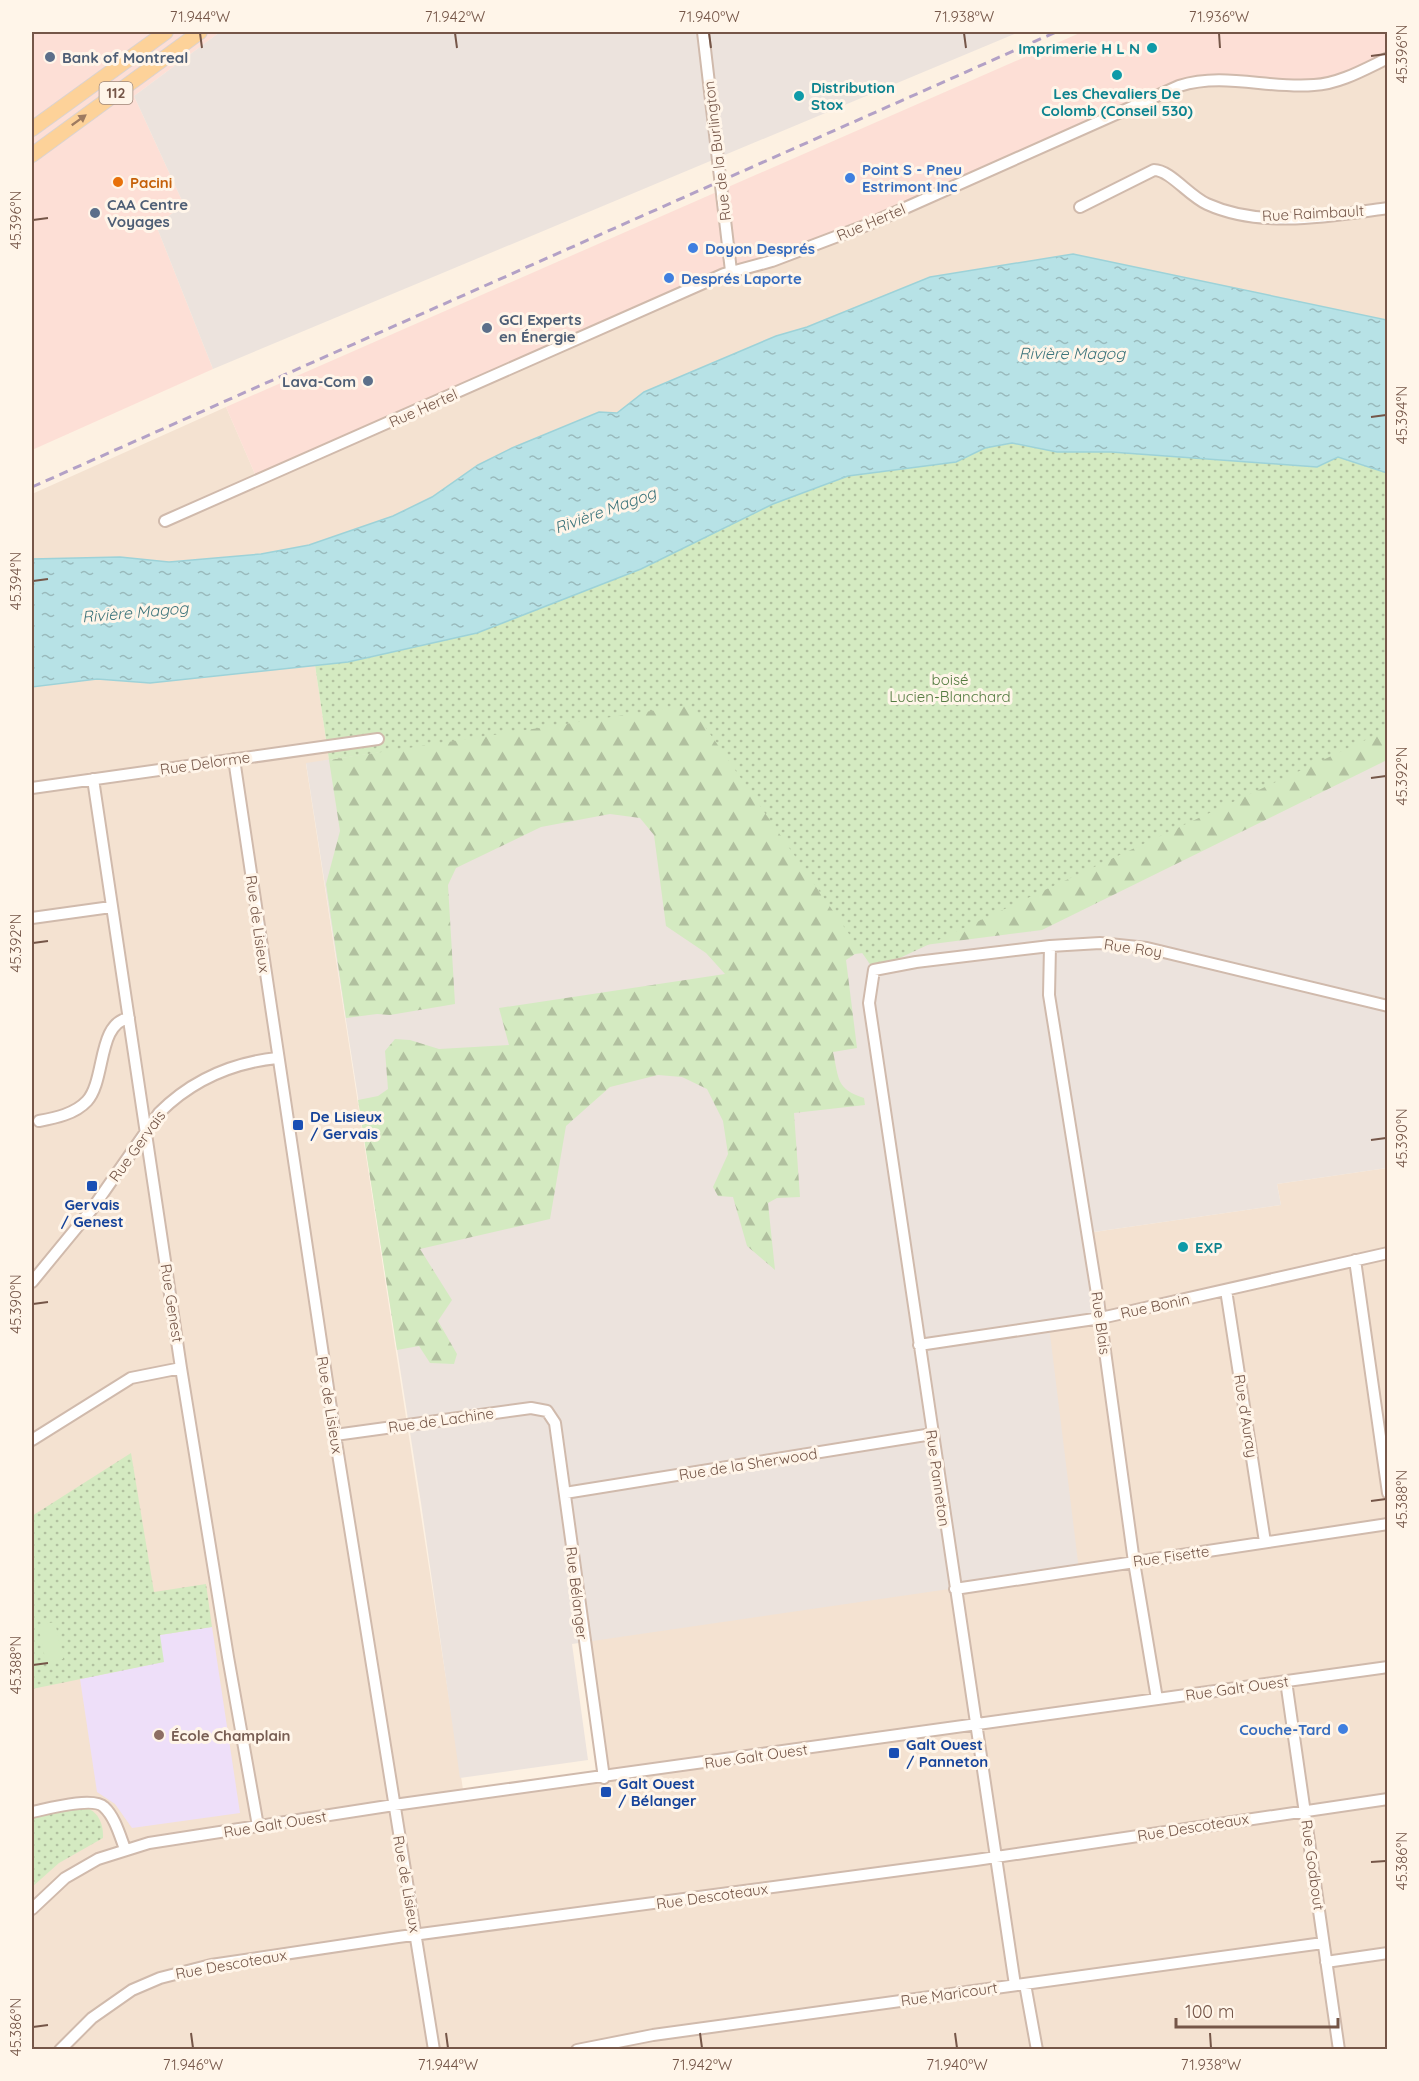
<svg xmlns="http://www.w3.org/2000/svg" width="1419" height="2081" font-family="Quicksand,sans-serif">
	<defs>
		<pattern id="forest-firs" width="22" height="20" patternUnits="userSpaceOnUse" patternTransform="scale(1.5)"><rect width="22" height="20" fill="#d4eac1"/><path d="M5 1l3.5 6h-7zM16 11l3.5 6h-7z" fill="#b1c09f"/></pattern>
		<pattern id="park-dots" width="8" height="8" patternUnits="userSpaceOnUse" patternTransform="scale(1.5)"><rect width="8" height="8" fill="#d4eac1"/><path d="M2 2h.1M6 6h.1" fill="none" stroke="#b1c09f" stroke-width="1.8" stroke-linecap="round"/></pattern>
		<pattern id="water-ripples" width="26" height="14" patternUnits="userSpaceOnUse" patternTransform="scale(1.5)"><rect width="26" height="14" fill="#b7e2e6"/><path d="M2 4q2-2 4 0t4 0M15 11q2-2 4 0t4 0" fill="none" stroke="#99babc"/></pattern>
	</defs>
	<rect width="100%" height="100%" fill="#fdf1e2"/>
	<!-- residential -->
	<path fill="#f4e2d1" d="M1387,58V320L1073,254L930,277L807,327L776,336L644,392L617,413L599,412L512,448L478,465L432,497L393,516L349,533L309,545L261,554L169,562L120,557L32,559V494L226,407L258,481L724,274L1180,86Z
		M315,665L329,760L306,764L464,1796L603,1777L583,1643L1049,1326L1087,1233L1281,1205L1277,1184L1387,1168V2049H32V687L97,679L150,683Z"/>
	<!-- commercial -->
	<path fill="#fddfd6" d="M32,32H220L134,96L184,205L156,225L213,369L32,450Z
		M1082,32H1387V58L1333,81L1202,80L867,225L752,266L258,481L226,407Z"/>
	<!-- industrial -->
	<path fill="#ece3dd" d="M220,32L333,33L1019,32L213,369L156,225L184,205L134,96Z
		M690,705L1387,730V1168L1277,1184L1281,1205L1087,1233L1101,1318L1049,1326L1079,1570L572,1644L588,1760L460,1778L421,1503L306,763Z"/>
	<!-- education -->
	<path fill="#eedff9" d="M212,1627L240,1813L132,1828L115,1804L97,1792L80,1679L163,1662L159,1635Z"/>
	<!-- forest -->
	<path fill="url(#forest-firs)" d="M1012,443L1057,452H1111L1387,473V760L1042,930L855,954L846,960L857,1048L833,1052C839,1079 836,1089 864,1098L865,1105L794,1113L800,1197L777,1198L768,1203L775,1270L747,1246L733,1197L718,1196L713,1187L728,1154L723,1121L707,1089L682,1077L658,1075L610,1087L566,1126L550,1219L420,1249L452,1300L438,1321L457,1354L454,1364L430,1363L419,1346L397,1350L358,1100L378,1096L388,1089L385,1051L395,1039L410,1040L439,1049L509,1045L499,1008L725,974L706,953L666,926L654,835L640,818L610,814L541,827L456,868L448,885L455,1004L390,1015L377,1014L346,1018L326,884L340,831L329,760L379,752L315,665L349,662L477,633L641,569L773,504L956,462Z"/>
	<!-- park -->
	<path fill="url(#park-dots)" d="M1014,443L1057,452H1111L1317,467L1338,457L1387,473V730L874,970L690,705L329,760L315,665L349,662L477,633L641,569L773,504L848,476L956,462L985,448Z
		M131,1453L154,1592L206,1584L212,1627L160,1635L164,1662L32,1689V1516Z
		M85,1808C98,1810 104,1825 103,1838L59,1863L32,1887V1817Z"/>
	<!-- pitch -->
	<path fill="#d4eac1" d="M55,1622L63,1659L46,1663L38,1625Z"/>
	<!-- water -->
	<path fill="url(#water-ripples)" stroke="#9dd2d8" stroke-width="1.5" d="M1073,254L1387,320V473L1338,457L1317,467L1111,452H1057L1012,443L985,448L956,462L848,476L773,504L641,569L477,633L348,662L150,683L97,679L32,687V559L120,557L169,562L261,554L309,545L393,516L432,497L478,465L512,448L599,412L617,413L644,392L776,336L807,327L930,277Z"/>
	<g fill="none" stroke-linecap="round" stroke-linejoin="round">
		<!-- minor casing -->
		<g stroke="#d0baac" stroke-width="14">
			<path id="minor" d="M703,32L731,271
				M1080,207L1154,170C1170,170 1189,196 1207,204C1262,229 1330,216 1388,208
				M165,521L724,274L772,261L867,225L1179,86C1224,72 1268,89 1314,85C1339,84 1365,69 1388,58
				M234,759L335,1435L434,2050
				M93,779L181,1368L228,1657L258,1826
				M32,788L378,739
				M32,918L111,907
				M1050,946L1049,995L1098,1300L1134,1562L1157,1699
				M39,1121C55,1118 75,1114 87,1101C106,1080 97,1023 129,1018
				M1355,1260L1388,1493
				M32,1282L92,1209L159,1113C192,1080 231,1063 277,1058
				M1226,1290L1265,1542
				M919,1345L1101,1318L1388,1253
				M335,1435L531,1408L547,1411L555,1423L604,1778
				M32,1440L131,1378L181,1368
				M565,1493L932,1434
				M955,1589L1388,1524
				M1286,1681L1339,2050
				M32,1812C47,1809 93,1796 104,1807C115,1817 120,1836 125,1849
				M32,1909L65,1878L98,1859L149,1843L394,1805L1388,1667
				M1326,1962L1388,1953
				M1025,1984L1037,2050
				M1015,1985L869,1003L874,970L916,962L1050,946L1100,943L1147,948L1388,1006
				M60,2050L92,2018L132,1990L160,1978L211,1965L398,1937L976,1860L1388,1799
				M577,2050L653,2035L1323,1943"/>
		</g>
		<!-- major casing -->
		<g stroke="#dbd3cf" stroke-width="16">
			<path id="major" d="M32,129L166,32
				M32,155L200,32"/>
		</g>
		<!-- minor -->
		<use href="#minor" stroke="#fff" stroke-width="10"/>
		<!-- major -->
		<use href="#major" stroke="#fdd299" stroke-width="14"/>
		<!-- rail -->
		<path stroke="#b3a1c6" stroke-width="3" stroke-dasharray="9 6" stroke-linecap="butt" d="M32,487L1056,32"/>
	</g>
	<!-- one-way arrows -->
	<defs><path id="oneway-solid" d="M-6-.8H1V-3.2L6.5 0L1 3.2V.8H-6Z" transform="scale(1.5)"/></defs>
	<use fill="#9e7b60" href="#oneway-solid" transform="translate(79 120) rotate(-36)"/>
	<!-- ticks -->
	<path fill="none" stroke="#755648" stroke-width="2" d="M200,33L202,48M455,33L457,48M709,33L711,48M964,33L966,48M1219,33L1220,48M1371,56L1386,54M33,220L48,218M1371,417L1386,415M33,581L48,579M1371,778L1386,776M33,943L48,941M1371,1140L1386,1138M33,1304L48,1302M1371,1501L1386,1499M33,1665L48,1663M1371,1862L1386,1861M33,2027L48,2025M191,2033L193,2048M446,2033L448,2048M700,2033L702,2048M955,2033L957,2048M1210,2033L1211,2048"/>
	<!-- markers -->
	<g fill="#0f9aa8" stroke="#fff5e9" stroke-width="2">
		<circle cx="1152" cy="48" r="6"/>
		<circle cx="1117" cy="75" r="6"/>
		<circle cx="799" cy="96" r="6"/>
		<circle cx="1183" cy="1247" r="6"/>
	</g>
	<g fill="#5c6f8a" stroke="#fff5e9" stroke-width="2">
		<circle cx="50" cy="57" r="6"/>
		<circle cx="95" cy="213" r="6"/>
		<circle cx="487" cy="328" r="6"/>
		<circle cx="368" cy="381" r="6"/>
	</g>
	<g fill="#3f7fe0" stroke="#fff5e9" stroke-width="2">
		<circle cx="850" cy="178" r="6"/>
		<circle cx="693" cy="248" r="6"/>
		<circle cx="669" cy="278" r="6"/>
		<circle cx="1343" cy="1729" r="6"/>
	</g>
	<circle fill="#e8710a" stroke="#fff5e9" stroke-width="2" cx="118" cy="182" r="6"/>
	<g fill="#1a4fb4" stroke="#fff5e9" stroke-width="2">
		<rect x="292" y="1119" width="12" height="12" rx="3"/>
		<rect x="86" y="1180" width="12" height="12" rx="3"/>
		<rect x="888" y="1747" width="12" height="12" rx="3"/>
		<rect x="600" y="1786" width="12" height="12" rx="3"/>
	</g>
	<circle fill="#8d6e63" stroke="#fff5e9" stroke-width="2" cx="159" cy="1735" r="6"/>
	<g text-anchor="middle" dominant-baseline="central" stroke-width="6" stroke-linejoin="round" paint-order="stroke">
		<!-- shield labels -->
		<rect fill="#fff5e9" stroke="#9e8678" stroke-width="1.5" x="99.5" y="82" width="33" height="22" rx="4.5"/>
		<g font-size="14" font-weight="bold" fill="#755648">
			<text x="116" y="93">112</text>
		</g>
		<!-- culture labels -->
		<g font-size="15" font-weight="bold" fill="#0d838f" stroke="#fff5e9" text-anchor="start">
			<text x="1140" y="48" text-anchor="end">Imprimerie H L N</text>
			<text x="811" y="87">Distribution<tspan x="811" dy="17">Stox</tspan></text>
			<text x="1117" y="93" text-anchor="middle">Les Chevaliers De<tspan x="1117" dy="17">Colomb (Conseil 530)</tspan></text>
			<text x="1195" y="1247">EXP</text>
		</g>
		<!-- service labels -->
		<g font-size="15" font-weight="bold" fill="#4e5e75" stroke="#fff5e9" text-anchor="start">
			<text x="62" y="57">Bank of Montreal</text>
			<text x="107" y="204">CAA Centre<tspan x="107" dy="17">Voyages</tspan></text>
			<text x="499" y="319">GCI Experts<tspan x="499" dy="17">en Énergie</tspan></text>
			<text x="356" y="381" text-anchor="end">Lava-Com</text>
		</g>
		<!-- street labels -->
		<g font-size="15" fill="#755648" stroke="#fff5e9">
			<text transform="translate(717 151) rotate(-97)">Rue de la Burlington</text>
			<text transform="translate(1313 213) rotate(-3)">Rue Raimbault</text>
			<text transform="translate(871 222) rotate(-23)">Rue Hertel</text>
			<text transform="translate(423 408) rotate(-24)">Rue Hertel</text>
			<text transform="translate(205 763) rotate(-8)">Rue Delorme</text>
			<text transform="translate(258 924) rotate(82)">Rue de Lisieux</text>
			<text transform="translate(1133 948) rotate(8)">Rue Roy</text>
			<text transform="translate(137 1146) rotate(-54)">Rue Gervais</text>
			<text transform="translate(172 1303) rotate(81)">Rue Genest</text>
			<text transform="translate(1155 1306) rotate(-12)">Rue Bonin</text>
			<text transform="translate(1101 1323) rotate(82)">Rue Blais</text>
			<text transform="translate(330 1405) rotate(81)">Rue de Lisieux</text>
			<text transform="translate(1246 1416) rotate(81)">Rue d'Auray</text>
			<text transform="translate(441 1420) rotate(-8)">Rue de Lachine</text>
			<text transform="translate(748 1464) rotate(-9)">Rue de la Sherwood</text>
			<text transform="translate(938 1478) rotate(82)">Rue Panneton</text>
			<text transform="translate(1171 1556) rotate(-8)">Rue Fisette</text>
			<text transform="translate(577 1593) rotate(83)">Rue Bélanger</text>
			<text transform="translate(1237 1688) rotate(-8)">Rue Galt Ouest</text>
			<text transform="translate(756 1756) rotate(-8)">Rue Galt Ouest</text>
			<text transform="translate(275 1824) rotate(-9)">Rue Galt Ouest</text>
			<text transform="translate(1193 1827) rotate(-9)">Rue Descoteaux</text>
			<text transform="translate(1313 1865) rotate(82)">Rue Godbout</text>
			<text transform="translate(407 1884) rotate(80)">Rue de Lisieux</text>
			<text transform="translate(712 1896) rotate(-8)">Rue Descoteaux</text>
			<text transform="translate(231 1964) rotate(-10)">Rue Descoteaux</text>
			<text transform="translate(949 1994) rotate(-8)">Rue Maricourt</text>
		</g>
		<!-- shop labels -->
		<g font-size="15" font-weight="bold" fill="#366cbe" stroke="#fff5e9" text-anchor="start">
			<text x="862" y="169">Point S - Pneu<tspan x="862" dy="17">Estrimont Inc</tspan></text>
			<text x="705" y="248">Doyon Després</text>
			<text x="681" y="278">Després Laporte</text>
			<text x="1331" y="1729" text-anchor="end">Couche-Tard</text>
		</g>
		<!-- food labels -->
		<g font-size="15" font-weight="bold" fill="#c56008" stroke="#fff5e9" text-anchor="start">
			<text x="130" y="182">Pacini</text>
		</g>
		<!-- park labels -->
		<g font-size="15" fill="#547b40" stroke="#fff5e9">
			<text x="950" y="679">boisé<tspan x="950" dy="17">Lucien-Blanchard</tspan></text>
		</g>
		<!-- transit labels -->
		<g font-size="15" font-weight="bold" fill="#164399" stroke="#fff5e9" text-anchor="start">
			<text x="310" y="1116">De Lisieux<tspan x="310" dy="17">/ Gervais</tspan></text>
			<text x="92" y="1204" text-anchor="middle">Gervais<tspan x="92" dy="17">/ Genest</tspan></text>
			<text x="906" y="1744">Galt Ouest<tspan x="906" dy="17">/ Panneton</tspan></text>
			<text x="618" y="1783">Galt Ouest<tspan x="618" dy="17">/ Bélanger</tspan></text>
		</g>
		<!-- education labels -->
		<g font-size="15" font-weight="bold" fill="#785e54" stroke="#fff5e9" text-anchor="start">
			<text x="171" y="1735">École Champlain</text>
		</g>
		<!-- water labels -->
		<g font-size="16" font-style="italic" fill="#3c747b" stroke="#fff5e9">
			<text x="1072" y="353">Rivière Magog</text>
			<text transform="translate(605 510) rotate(-20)">Rivière Magog</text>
			<text transform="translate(135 612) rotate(-5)">Rivière Magog</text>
		</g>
	</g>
	<!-- border -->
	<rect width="1419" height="2081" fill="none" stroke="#fff5e9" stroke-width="66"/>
	<!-- scale -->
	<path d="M1176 2018v9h162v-9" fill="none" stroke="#755648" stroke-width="3"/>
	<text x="1185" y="2018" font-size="18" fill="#755648" stroke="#fff5e9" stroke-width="4.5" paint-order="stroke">100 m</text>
	<rect x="33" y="33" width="1353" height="2015" fill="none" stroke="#755648" stroke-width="2"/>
	<g font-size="15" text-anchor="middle" fill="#755648">
		<text x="200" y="22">71.944°W</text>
		<text x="455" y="22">71.942°W</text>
		<text x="709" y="22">71.940°W</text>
		<text x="964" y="22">71.938°W</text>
		<text x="1219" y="22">71.936°W</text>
		<text transform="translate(1402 54) rotate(-90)" y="5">45.396°N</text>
		<text transform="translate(16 220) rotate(-90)" y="5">45.396°N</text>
		<text transform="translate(1402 415) rotate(-90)" y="5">45.394°N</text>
		<text transform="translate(16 581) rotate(-90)" y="5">45.394°N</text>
		<text transform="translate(1402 776) rotate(-90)" y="5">45.392°N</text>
		<text transform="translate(16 943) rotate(-90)" y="5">45.392°N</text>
		<text transform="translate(1402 1138) rotate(-90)" y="5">45.390°N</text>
		<text transform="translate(16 1304) rotate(-90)" y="5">45.390°N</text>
		<text transform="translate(1402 1499) rotate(-90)" y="5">45.388°N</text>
		<text transform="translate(16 1665) rotate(-90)" y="5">45.388°N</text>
		<text transform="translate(1402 1861) rotate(-90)" y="5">45.386°N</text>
		<text transform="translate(16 2027) rotate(-90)" y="5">45.386°N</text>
		<text x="193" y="2070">71.946°W</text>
		<text x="448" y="2070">71.944°W</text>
		<text x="702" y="2070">71.942°W</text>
		<text x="957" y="2070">71.940°W</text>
		<text x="1211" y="2070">71.938°W</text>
	</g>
</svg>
